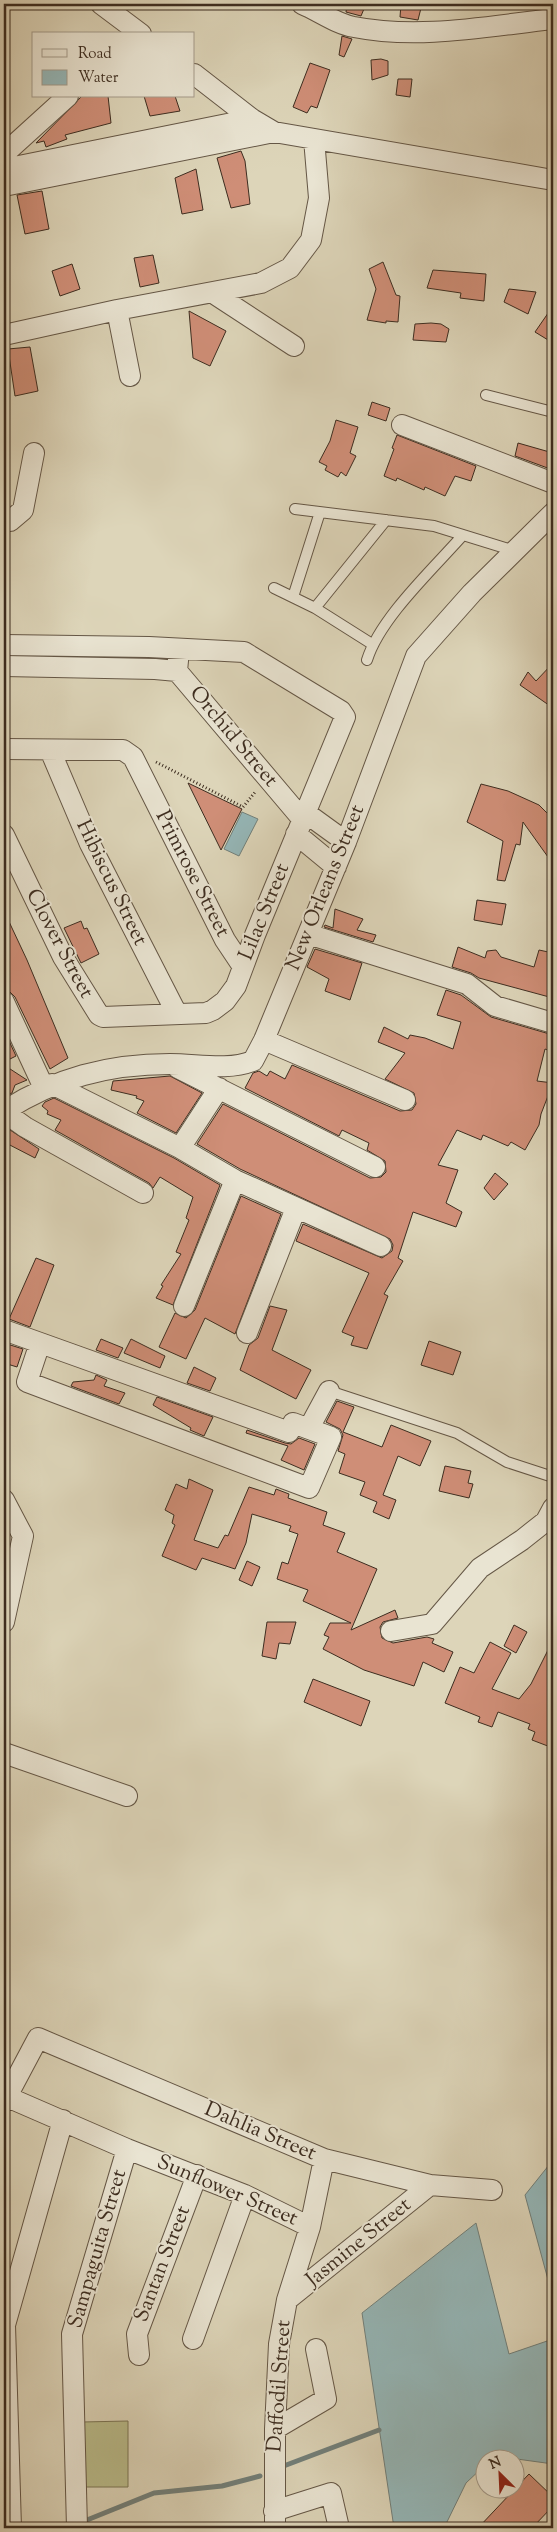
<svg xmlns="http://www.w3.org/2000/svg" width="557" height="2532" font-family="'Sorts Mill Goudy',serif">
	<rect width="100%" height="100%" fill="#ddd5b9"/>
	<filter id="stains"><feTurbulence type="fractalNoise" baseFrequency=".004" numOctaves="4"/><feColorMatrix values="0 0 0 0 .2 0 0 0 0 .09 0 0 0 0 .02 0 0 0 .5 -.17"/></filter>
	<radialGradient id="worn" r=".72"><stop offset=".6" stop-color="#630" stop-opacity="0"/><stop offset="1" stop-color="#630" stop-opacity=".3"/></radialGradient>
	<!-- green -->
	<path fill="#b9bb8a" stroke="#7b7455" d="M128,2421V2487H82V2422Z"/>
	<!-- water -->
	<path fill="#95b7b8" stroke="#72807b" d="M242,812L258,819L239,856L224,849Z
		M553,2160V2298L525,2195Z
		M476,2223L509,2354L553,2339V2464L495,2456L491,2459L484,2460V2466L466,2483L444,2528H394L362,2313Z"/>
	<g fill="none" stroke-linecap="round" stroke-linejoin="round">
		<!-- stream -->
		<path stroke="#72807b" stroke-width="5" d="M281,2467L379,2430
			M82,2522L154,2493L222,2486L260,2476"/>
	</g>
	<!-- building -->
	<path fill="#cf8e77" stroke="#3d2d20" d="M347,4H366L361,16L346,12Z
		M401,4H422L418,20L400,17Z
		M342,36L352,39L344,57L339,55Z
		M381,59L388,61V75L372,80L371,60Z
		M310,63L330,70L317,108L311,106L307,113L293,107Z
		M398,79H412L410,97L396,95Z
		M82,96H108L111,123L65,135L67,139L46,147L44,141L36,143Z
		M144,96H175L180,111L150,116Z
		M241,151L245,161L250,204L231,208L217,158Z
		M196,169L203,210L182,214L175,178Z
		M42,191L49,229L25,234L17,195Z
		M153,255L159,283L140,287L134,258Z
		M383,262L396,295L400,296L398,322L386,321V323L367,320L376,289L369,269Z
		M72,264L80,289L60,296L52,271Z
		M433,270L486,274L484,301L460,298L461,293L427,288Z
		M509,289L536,292L528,314L504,302Z
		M553,306V343L535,332Z
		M189,311L226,331L210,366L193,358Z
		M431,323L441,324L449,329L446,342L413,340L415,324Z
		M30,347L38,391L15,396L8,349Z
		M372,402L390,408L386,421L368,415Z
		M336,420L358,427L350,453L356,456L346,476L341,472L338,477L325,470L327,466L319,462L330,441Z
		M397,435L476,466L471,481L455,476L445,496L425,487L424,490L397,478L396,481L384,476L394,449L392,448Z
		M518,443L553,453V470L515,456Z
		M553,663V708L520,685L528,672L536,681Z
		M188,783L242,809L221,850Z
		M481,784L508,791L539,805L553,819V864L523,822L520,845L516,844L505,881L497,880L503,841L467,822Z
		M477,900L506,904L502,925L474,920Z
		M335,909L363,919L357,930L376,935L373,942L324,927L325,925L333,928Z
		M4,911L27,960L68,1058L50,1069L15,997L10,992L4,990Z
		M81,921L84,929L87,928L99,954L81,963L64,928Z
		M458,947L485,958L487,951L496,950L501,957L534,967L539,950L553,953V998L479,978L471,973L452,967Z
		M315,949L362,963L350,1000L325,991L329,979L307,967Z
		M446,990L461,995L491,1017L553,1035V1052L545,1049L537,1081L553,1083L541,1114L539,1125L525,1150L511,1142L508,1146L483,1135L481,1140L457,1130L438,1165L458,1170L446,1203L462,1212L456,1227L413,1212L398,1258L403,1261L384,1294L388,1296L367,1349L351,1345L354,1337L342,1332L369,1273L296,1241L303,1224L382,1258L392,1251L393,1245L390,1239L240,1169L197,1144L223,1104L370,1178L381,1177L386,1172L385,1161L367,1150L369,1143L342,1130L339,1136L245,1088L253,1073L259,1071L267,1076L270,1071L285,1079L292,1065L400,1111L412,1110L416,1104L414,1093L385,1079L405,1053L378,1042L384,1027L408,1039L410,1035L425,1038L453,1049L461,1022L437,1015Z
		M4,1030L16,1056L4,1062Z
		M4,1065L27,1080L15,1085L12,1093L4,1097Z
		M170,1076L202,1093L176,1133L137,1113L144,1101L136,1098L137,1096L111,1090L113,1081Z
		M54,1098L174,1158L220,1185L173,1305L156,1298L163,1286L161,1285L181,1254L176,1252L189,1220L186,1218L193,1197L160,1177L153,1188L149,1183L55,1130L61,1120L47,1114L48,1111L42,1106L45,1102Z
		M4,1126L39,1149L35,1158L4,1142Z
		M495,1173L508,1184L494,1200L484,1188Z
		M241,1196L281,1214L235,1334L205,1318L186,1359L159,1347L175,1313L186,1318L195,1310Z
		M36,1258L54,1265L30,1327L9,1319Z
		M270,1306L287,1310L272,1350L311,1370L296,1399L240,1370L249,1345L258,1338Z
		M101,1339L123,1348L118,1358L96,1350Z
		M131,1339L165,1356L160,1368L124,1353Z
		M429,1341L461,1352L453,1375L421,1365Z
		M4,1343L23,1349L17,1367L4,1363Z
		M194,1367L216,1378L210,1391L187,1383Z
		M96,1375L107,1380L104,1386L125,1393L119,1404L71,1386L73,1382L94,1380Z
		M157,1397L213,1417L204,1436L190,1430L191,1428L153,1405Z
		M337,1401L354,1407L343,1432L382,1447L391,1425L431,1441L420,1466L398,1456L383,1495L396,1500L389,1519L373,1512L377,1502L360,1495L365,1482L339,1473L345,1454L338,1451L343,1435L340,1429L326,1422Z
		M247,1430L285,1443L291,1444L299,1438L315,1444L304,1470L281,1460L288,1446L246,1433Z
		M445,1466L471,1471L468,1483L473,1484L469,1498L439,1491Z
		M189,1479L213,1490L194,1540L218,1548L225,1535L228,1536L249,1487L274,1495L276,1489L289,1494L288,1498L327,1512L323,1525L345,1533L337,1552L377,1569L351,1630L395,1610L398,1618L383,1622L380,1627L382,1638L393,1643L427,1637L434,1639L432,1643L453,1652L444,1672L423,1662L414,1686L364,1670L323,1649L329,1637L324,1635L330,1623H351L303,1601L308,1590L277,1579L282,1562L288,1564L298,1534L289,1531L291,1526L252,1514L246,1543L235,1569L202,1558L196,1570L162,1556L175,1525L172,1523L174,1515L165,1510L176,1484L187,1489Z
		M247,1561L260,1567L252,1586L239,1580Z
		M267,1622H296L290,1644L279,1643L276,1659L262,1656Z
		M514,1625L527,1632L516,1653L504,1646Z
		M553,1640V1748L532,1740L535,1732L528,1729L530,1724L498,1712L492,1727L478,1722L480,1717L445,1703L460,1667L474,1673L490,1642L511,1653L492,1689L519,1699L531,1684Z
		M313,1679L370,1701L361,1726L304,1702Z
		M529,2474L553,2497V2506L532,2528H478Z"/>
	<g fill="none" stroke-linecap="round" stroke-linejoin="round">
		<!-- lane casing -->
		<g stroke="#655746" stroke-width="12">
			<path id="lane" d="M486,395L553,412
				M295,509L434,526L515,551
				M274,588L315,608L372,644
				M293,597L320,512
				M315,608L386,520
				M367,660C380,618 433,569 463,535
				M329,1391L457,1433L507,1462L553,1477"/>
		</g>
		<!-- street casing -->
		<g stroke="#655746" stroke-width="22">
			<path id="street" d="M101,4L141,34
				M302,4C319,11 336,24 354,27C420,40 488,26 553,19
				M194,74L252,119L274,132L553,180
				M4,154L68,96
				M4,169L252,119
				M4,186L274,132
				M213,293L294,346
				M117,310L130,376
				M4,335L117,310L261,283L290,268L311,240L319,198L314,139
				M402,425L553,483
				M4,521H10L23,510L34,453
				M4,645L149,647L244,652L341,711L345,717L255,935L236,986L225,1001L213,1010L206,1013L103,1017L99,1015L63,957L4,835
				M179,650L177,671L303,820
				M4,666L155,669L177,671
				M4,749L117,750H123L133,757L225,940L243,967
				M50,750L90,844L177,1014
				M306,813L346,842
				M296,834L336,867
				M308,934L467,984L495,1006L553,1023
				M4,1002L44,1088
				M264,1040L405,1100
				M178,1068L375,1167
				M52,1084L180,1148L235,1180L381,1246
				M4,1111C56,1078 108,1064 170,1064C198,1064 227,1071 253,1061L264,1040L346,842L416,656L472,593L553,513
				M4,1112L25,1127L143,1193
				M180,1148L219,1088
				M184,1306L235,1180
				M4,1330L289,1432L293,1423L331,1437L309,1488L27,1382L40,1343
				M247,1333L296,1208
				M309,1428L329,1391
				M4,1500L23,1536L4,1622
				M391,1631L432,1624L480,1568L522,1540L546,1521L553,1508
				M4,1753L127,1796
				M5,2096L127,2149L245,2195L310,2227
				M4,2102L38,2038L324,2159L430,2185L492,2190
				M287,2300L430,2185
				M193,2339L245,2195
				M139,2355L137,2334L197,2175
				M275,2429L326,2399L316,2349
				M274,2511L331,2493L339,2528
				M11,2528L5,2325L63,2120
				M77,2528L72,2334L127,2149
				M275,2528V2429L279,2344L287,2300L310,2227L324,2159"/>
		</g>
		<!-- path -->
		<path stroke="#3d2d20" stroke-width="3" stroke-dasharray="1 2.5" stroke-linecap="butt" d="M156,762L243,807L256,791"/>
		<!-- lane -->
		<use href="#lane" stroke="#e9e4d2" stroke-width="10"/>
		<!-- street -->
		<use href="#street" stroke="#e9e4d2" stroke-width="20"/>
	</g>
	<g text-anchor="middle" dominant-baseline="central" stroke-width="4" stroke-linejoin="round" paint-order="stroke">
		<!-- street labels -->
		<g font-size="21" fill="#3d2d20" stroke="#e9e4d2">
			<text transform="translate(233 737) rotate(50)">Orchid Street</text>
			<text transform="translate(192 874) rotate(63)">Primrose Street</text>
			<text transform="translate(111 883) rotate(64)">Hibiscus Street</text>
			<text transform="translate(326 888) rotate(-68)">New Orleans Street</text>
			<text transform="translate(265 912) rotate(-68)">Lilac Street</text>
			<text transform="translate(59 944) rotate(62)">Clover Street</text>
			<text transform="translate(260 2132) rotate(23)">Dahlia Street</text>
			<text transform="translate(227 2191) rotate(23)">Sunflower Street</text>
			<text transform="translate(359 2243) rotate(-39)">Jasmine Street</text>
			<text transform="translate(98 2249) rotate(-74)">Sampaguita Street</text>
			<text transform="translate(163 2264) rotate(-69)">Santan Street</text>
			<text transform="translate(280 2386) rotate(-86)">Daffodil Street</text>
		</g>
	</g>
	<!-- margin -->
	<rect width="557" height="2532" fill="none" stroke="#ddd5b9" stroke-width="20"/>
	<rect x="5" y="5" width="547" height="2522" fill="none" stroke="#3d2d20" stroke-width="2.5"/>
	<rect x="10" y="10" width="537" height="2512" fill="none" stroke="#3d2d20"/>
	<!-- legend -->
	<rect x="32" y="32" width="162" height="65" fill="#e9e4d2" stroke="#a49b8b"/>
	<rect x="42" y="49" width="25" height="8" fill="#e9e4d2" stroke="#a49b8b"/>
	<text x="78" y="58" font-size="15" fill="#3d2d20">Road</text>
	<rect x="42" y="70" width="25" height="15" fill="#95b7b8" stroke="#a49b8b"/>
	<text x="78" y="82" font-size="15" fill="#3d2d20">Water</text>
	<!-- north arrow -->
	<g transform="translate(500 2474) rotate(336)"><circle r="24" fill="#e9e4d2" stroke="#a49b8b"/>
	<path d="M0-4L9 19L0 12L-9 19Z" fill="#8f2418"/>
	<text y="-8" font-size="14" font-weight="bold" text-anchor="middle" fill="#3d2d20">N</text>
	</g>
	<rect width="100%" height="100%" filter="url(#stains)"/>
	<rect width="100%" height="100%" fill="url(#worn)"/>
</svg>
